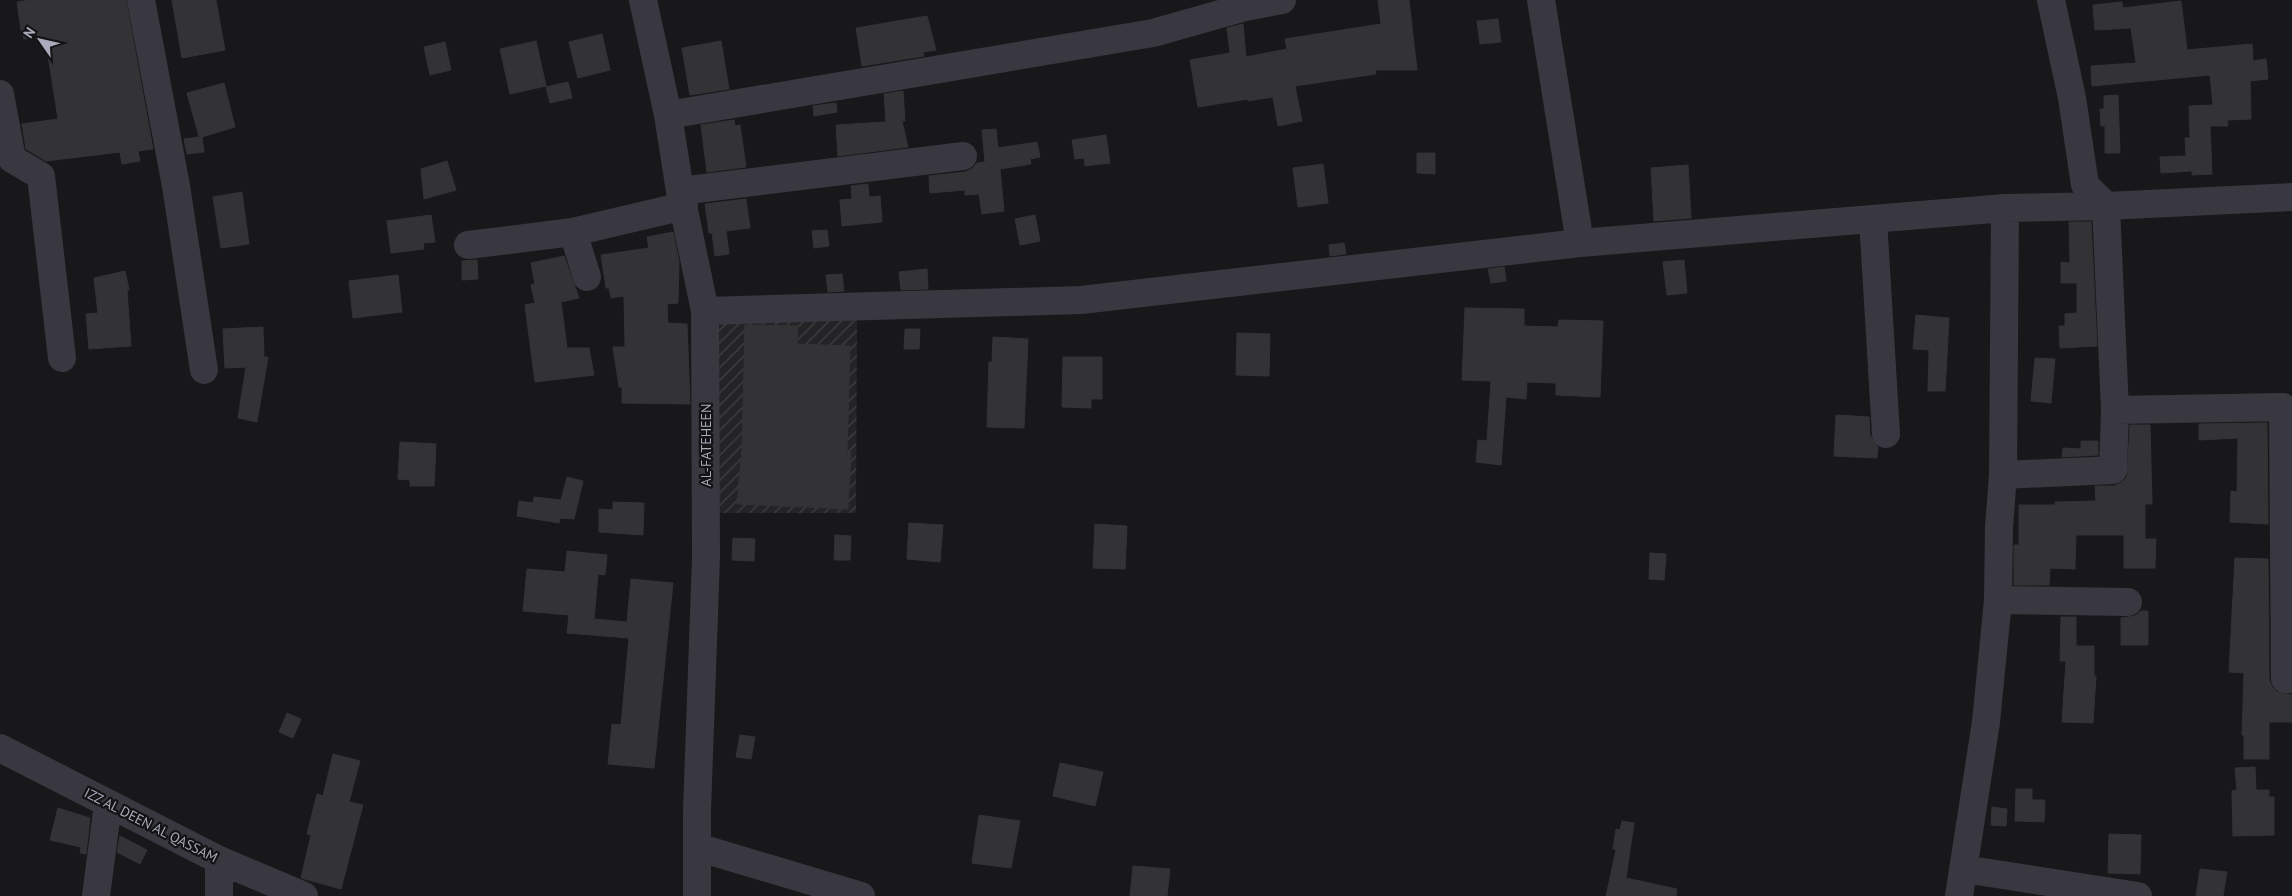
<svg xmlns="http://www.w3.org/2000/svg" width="2292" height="896" font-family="'PT Sans',sans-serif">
	<defs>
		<pattern id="industrial-furrows" width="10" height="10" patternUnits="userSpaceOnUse" patternTransform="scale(1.25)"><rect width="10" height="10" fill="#242427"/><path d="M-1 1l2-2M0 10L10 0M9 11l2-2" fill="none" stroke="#414144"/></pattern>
	</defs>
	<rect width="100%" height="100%" fill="#18181a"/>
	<!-- industrial -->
	<path fill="url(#industrial-furrows)" d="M857,318L856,513H712L711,321Z"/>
	<!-- building -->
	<path fill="#333336" stroke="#333237" d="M30,0H126L153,149L138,151L140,161L122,164L120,152L46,161L26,149L22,124L58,119L45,36L24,39L21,30L17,2Z
		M172,0H216L225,50L182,58Z
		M1378,0H1409L1417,70H1375L1376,74L1295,86L1302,121L1278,126L1273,97L1248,101V99L1198,107L1190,60L1230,53L1227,28L1243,24L1246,57L1287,49L1285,39L1381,24Z
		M2181,1L2187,50L2252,44L2253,61L2266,59L2268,79L2250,81L2251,119L2227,120L2228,126H2210L2212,174L2192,175V171L2161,173L2160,157L2186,156L2185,138H2190L2189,106L2213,105L2210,75L2092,86L2091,66L2136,63L2131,28L2095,30L2093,5L2122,2L2123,8Z
		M927,16L936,50L923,52L924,56L862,66L856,28Z
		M1498,19L1501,42L1480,44L1477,21Z
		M602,34L610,70L578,78L569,42Z
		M536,41L546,86L510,94L500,49Z
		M721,41L729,89L690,95L682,48Z
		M445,42L451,70L430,75L424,47Z
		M568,82L572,98L550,103L546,87Z
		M224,83L235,127L202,137L204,152L187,154L184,139L199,137L187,93Z
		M903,91L905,121H902L908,147L838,156L836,125L886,122L884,94Z
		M2118,95L2120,153H2105V126H2101L2100,109H2104V96Z
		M836,103L837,112L814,116L813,106Z
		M734,120L735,126L740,125L746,167L707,172L701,125Z
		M996,129L998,148L1037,142L1040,157L1030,159L1031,164L1000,169L1004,211L982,214L979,194L965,195V190L930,193L929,176L965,172L972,169L977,163L985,162L982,130Z
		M1106,135L1110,163L1085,166L1084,158L1075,159L1072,140Z
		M1417,153H1435V174L1417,173Z
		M447,161L456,190L424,199L421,169Z
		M1323,164L1328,203L1298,207L1293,168Z
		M1688,165L1691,218L1654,221L1651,168Z
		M868,184L869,197L880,196L882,222L842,226L840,200L852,199L851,186Z
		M242,192L249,244L221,248L213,197Z
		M746,199L750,228L726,231L729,254L715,256L712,233H709L705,204Z
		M431,215L435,242L423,243L424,249L391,253L387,221Z
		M1035,215L1040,241L1020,245L1015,219Z
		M2069,222H2091L2097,346L2060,348L2059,326H2065V314L2077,313V283H2061V262L2070,263Z
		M827,230L829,246L814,248L812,231Z
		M673,232L679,262L678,303L667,304L668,323L687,324L690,404L622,403V387H619L613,347H625L624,296L611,298L609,288H606L601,255L649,248L647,237Z
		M1344,243L1346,254L1330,256L1329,245Z
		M564,256L579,298L561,302L567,348H589L594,375L535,382L525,305L535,303L531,285L535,284L531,263Z
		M477,260L478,279L462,280V261Z
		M1684,260L1687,293L1667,295L1663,262Z
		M1504,267L1506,281L1491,283L1488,269Z
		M927,269L928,289L901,290L899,272Z
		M125,271L129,290L127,291L131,346L89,349L86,314L98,313L94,278Z
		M842,274L844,291L828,292L826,275Z
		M398,275L402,312L353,318L349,281Z
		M1465,308L1524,309V326L1558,327L1559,320L1603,321L1600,397L1556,395V383L1527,382L1526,399L1506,397L1501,465L1476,462L1478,440L1487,441L1491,381L1462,380Z
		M1916,315L1949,318L1945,391H1928L1929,350L1913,349Z
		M745,325L798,326L797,344L850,346L847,452H851L848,509L737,504L742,448Z
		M263,327L264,357H268L257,422L238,418L246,367L225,368L223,329Z
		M905,329H920L919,349H904Z
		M1237,333L1270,334L1269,376L1236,375Z
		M993,337L1028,339L1024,428L987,427L989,362H992Z
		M1063,357H1102V399H1091V408L1062,407Z
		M2035,358L2055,359L2051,403L2031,401Z
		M1836,415L1869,417L1870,435L1878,447L1877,458L1834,456Z
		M2267,423L2268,524L2230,522L2231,491L2237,492L2238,438L2199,440V424Z
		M2130,425H2150L2152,504H2145V539H2156L2155,568H2124V535H2076L2075,569L2050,568L2049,585H2014V545H2019V505H2055V502L2096,501L2095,486H2114L2121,483L2127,477Z
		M2081,441H2098V455L2062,457L2063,448L2081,449Z
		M400,442L436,444L434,486H410V480L398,479Z
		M567,477L583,481L574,519L560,518L559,523L517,516L519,501L533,503L534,497L561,500Z
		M613,502L644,503L643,535L599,532V509L613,510Z
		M909,523L943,525L940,562L907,559Z
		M1095,524L1127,526L1125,569L1093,568Z
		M835,535L851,536L850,560H834Z
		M733,538L755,539L754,561L732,560Z
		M567,551L607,555L605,575L598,574L594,619L627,622L631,579L673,583L654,768L608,764L612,724L621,725L629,638L567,633L569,615L523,611L527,569L565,572Z
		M1650,553L1666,554L1664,580L1649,579Z
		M2235,558L2268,559L2269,680L2272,687L2277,692L2292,695V722H2269V759H2244V735H2242L2244,673L2229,672Z
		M2141,611H2148V645H2121V618L2135,616Z
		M2061,617H2076V646H2094V676H2096L2093,723L2062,722L2066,661H2060Z
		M287,713L301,719L293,738L279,732Z
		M740,735L755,737L751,759L736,757Z
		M333,754L360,761L349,802L363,805L341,889L301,878L311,835L307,834L317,794L323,796Z
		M1060,763L1103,772L1095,806L1053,796Z
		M2255,767L2256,790H2269V797H2274V835L2233,836L2232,791L2237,790L2235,768Z
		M2016,789H2032V800H2045L2044,822L2015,821Z
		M1992,807L2007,809L2006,826L1991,825Z
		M58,808L90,818L86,854L80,853L81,847L50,840Z
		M979,815L1020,821L1011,868L972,863Z
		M1622,821L1634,823L1626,878L1677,889L1676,896H1606L1616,850L1613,849L1616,829L1620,830Z
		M2109,834L2141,835L2140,874L2108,873Z
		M120,836L147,850L140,864L117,852Z
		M1133,866L1170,869L1167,896H1130Z
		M2200,869L2227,872L2223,896H2196Z"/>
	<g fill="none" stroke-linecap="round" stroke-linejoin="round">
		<!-- minor -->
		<path stroke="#393840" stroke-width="28" d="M141,0L176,186L204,370
			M643,0L668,115L680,191L705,311L706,557L697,811V896
			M1541,0L1580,243
			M2051,0L2072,98L2085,185L2106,206L2115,410L2283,407L2285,679H2292
			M0,94L12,159L41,176L62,358
			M668,115L1153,33L1245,7L1282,0
			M680,191L963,156
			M1873,219L1886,434
			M573,232L587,277
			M468,245L573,232L684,206
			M705,311L1081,300L1580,243L2005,208L2106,206L2292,197
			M2003,475L2113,470L2115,410
			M1998,600L2128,602
			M0,748L219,860L304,896
			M697,847L861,896
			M1964,869L2138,896
			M96,896L108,804
			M219,896V860
			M1959,896L1986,722L1998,600L1999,527L2003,475L2005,208"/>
	</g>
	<g text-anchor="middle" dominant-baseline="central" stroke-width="4.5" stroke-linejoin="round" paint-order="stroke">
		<!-- street labels -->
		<g font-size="14" fill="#a9abbb" stroke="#131315">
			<text transform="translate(706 445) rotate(-90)">AL-FATEHEEN</text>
			<text transform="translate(151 825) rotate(27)">IZZ AL DEEN AL QASSAM</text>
		</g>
	</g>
	<!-- north arrow -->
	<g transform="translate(40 40) rotate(304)" stroke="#131315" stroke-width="4" paint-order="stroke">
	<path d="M0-4L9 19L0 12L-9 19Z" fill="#a9abbb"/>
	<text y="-8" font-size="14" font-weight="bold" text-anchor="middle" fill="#a9abbb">N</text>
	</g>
</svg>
